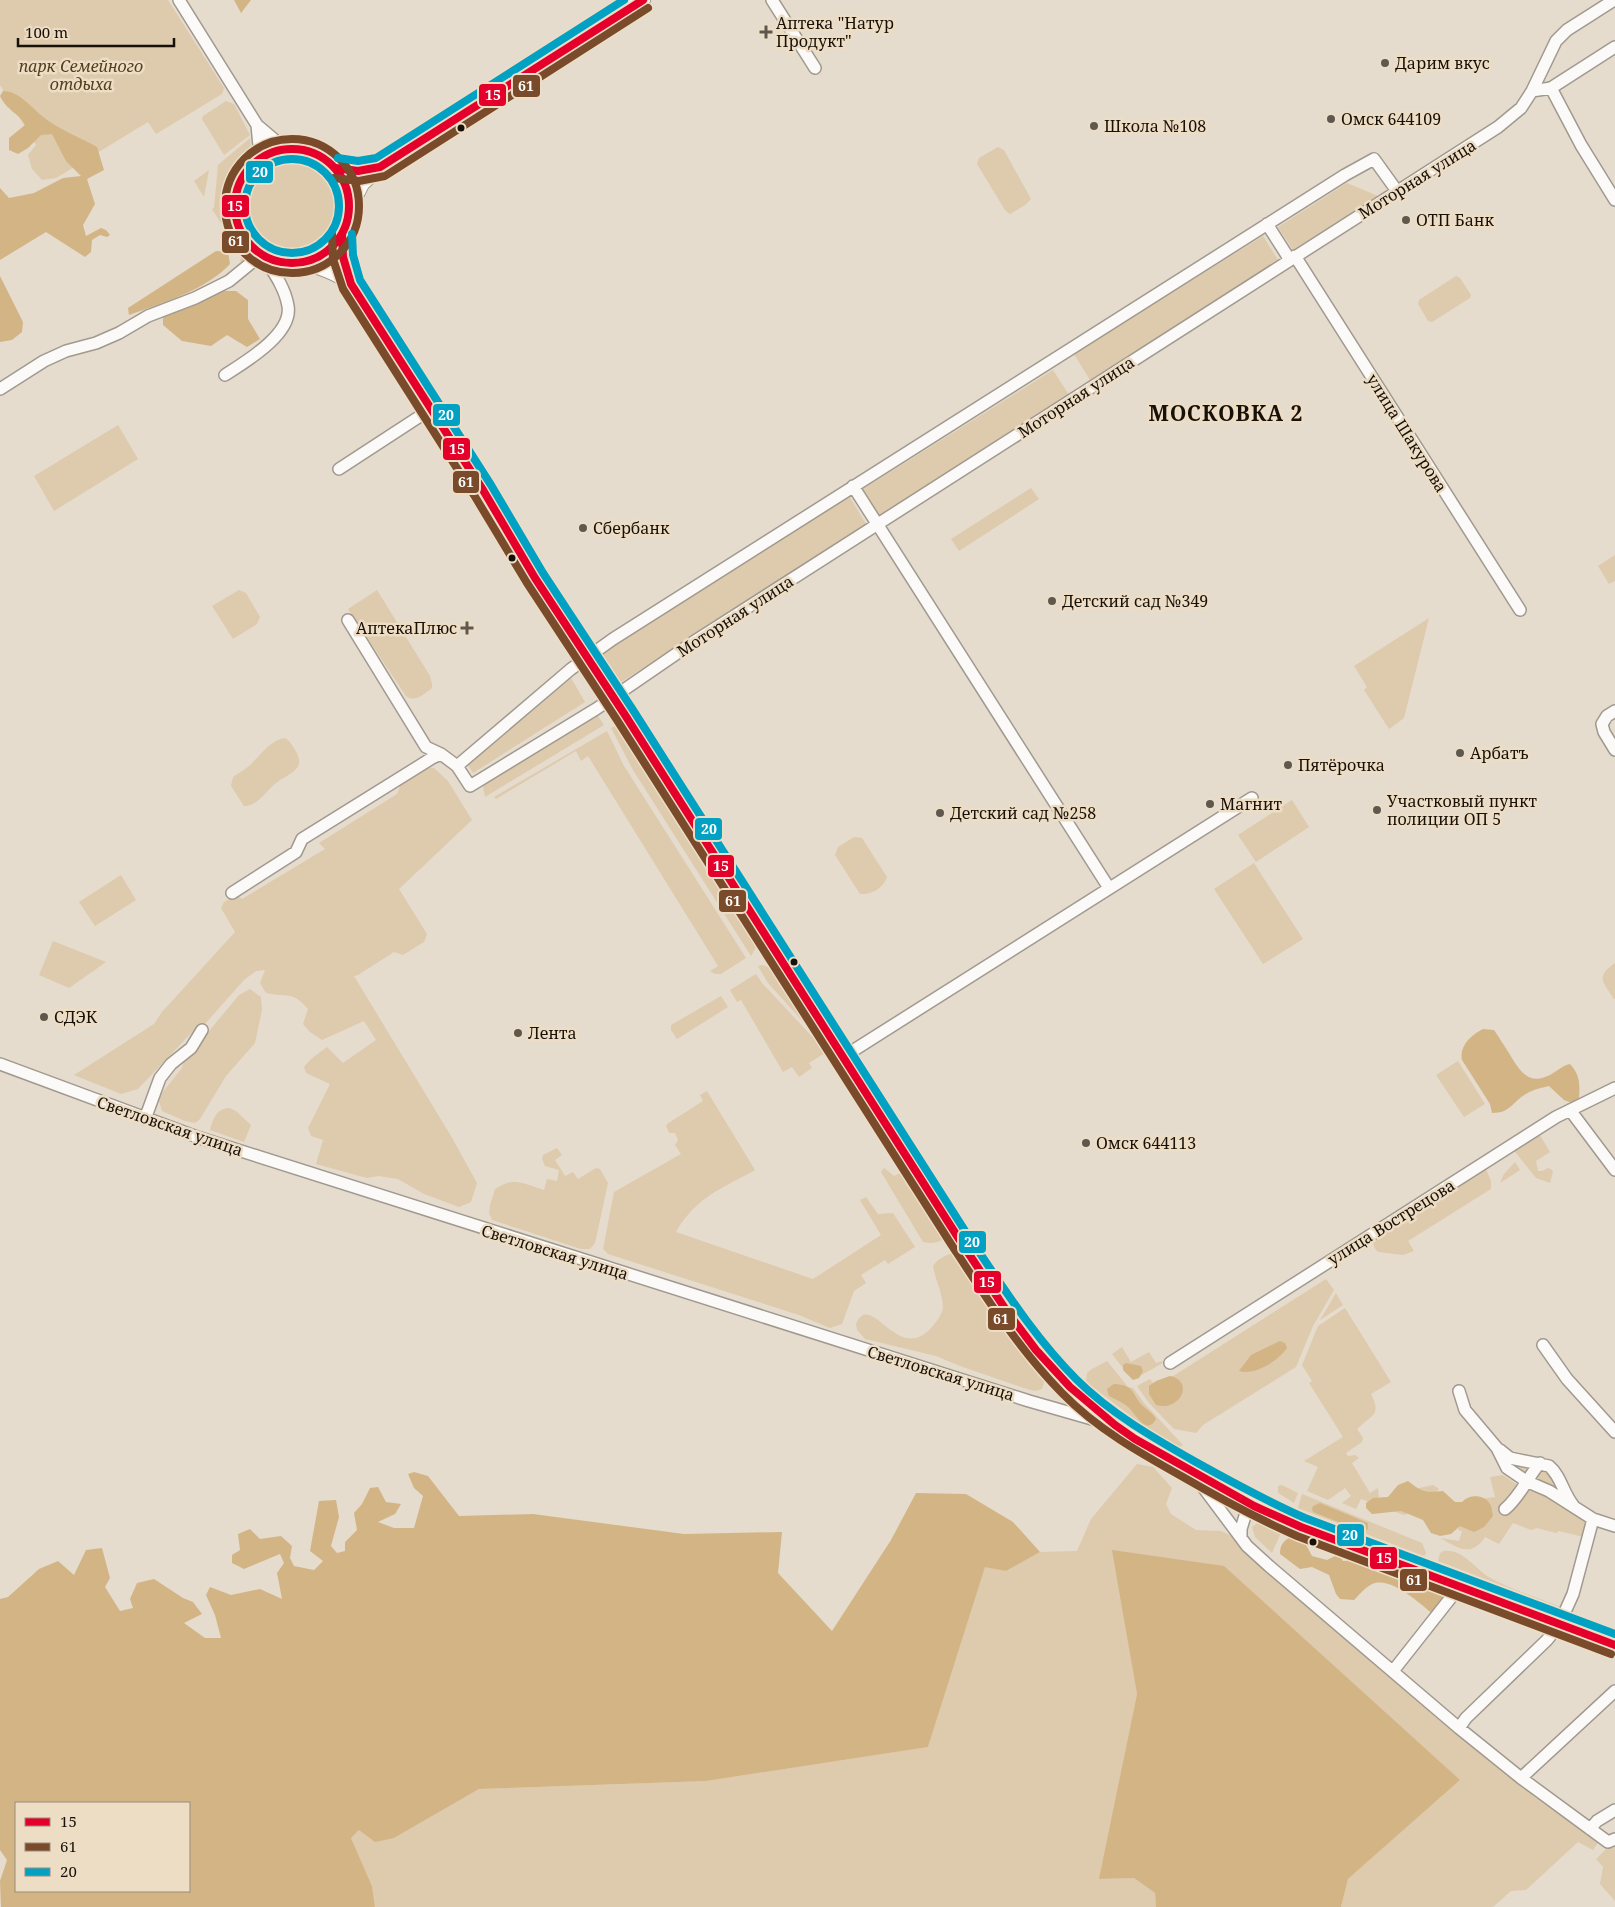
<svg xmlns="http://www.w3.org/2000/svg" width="1615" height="1907" font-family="'Noto Serif',serif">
	<rect width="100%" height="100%" fill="#e5dcce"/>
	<!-- green -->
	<path fill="#decaac" d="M0,0H168L224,88L222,94L156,134L148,122L56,178L42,180L32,169L28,155L36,145L0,85Z
		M226,101L234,104L250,135L224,155L202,119L203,116Z
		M250,138L251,151C244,160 236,169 232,180C221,206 233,237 253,255L243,266L240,260L242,256L212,209L214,208L218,165Z
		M998,147L1004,150L1031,199L1025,205L1010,214L1005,210L977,164L979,158Z
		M247 205a45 45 0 1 1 90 0a45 45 0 1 1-90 0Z
		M209,170L204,197L194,181Z
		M1347,183L1378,196L1293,250L1278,227Z
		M1263,236L1278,260L1090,380L1074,354Z
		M1456,276L1460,278L1471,295L1470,298L1432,322L1428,321L1418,304L1419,300Z
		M1053,370L1071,398L878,519L860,491Z
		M118,425L138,459L54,511L34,476Z
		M1031,488L1039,499L959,551L951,539Z
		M849,496L866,524L618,684L601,654Z
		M1615,555V581L1609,584L1598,566Z
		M239,590L246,593L260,617L257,624L233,639L212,606Z
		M377,590L430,676L432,684V688C424,694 415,703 406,696L348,609Z
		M1429,618L1404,718L1389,729L1364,690L1367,687L1354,666Z
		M571,678L585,702L473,773L468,765Z
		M596,713L604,725L485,797L483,787L486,780Z
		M619,724L755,936L756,947L751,956L633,770L611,728Z
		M607,731L624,766L746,958L721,974H715L710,971L718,966L588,756L581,761L576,751L496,799L494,797Z
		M285,738C290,741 292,745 295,750C308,770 288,773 275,784C266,791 258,806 244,806L231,786L233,777C238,773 245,770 250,765C260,756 270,740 285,738Z
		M421,767L434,768L448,781L472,820L399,889L427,934L424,942L403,955L394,952L358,975L354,976L451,1136L477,1183L471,1202L459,1207L424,1194L398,1179L379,1176L367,1178L316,1164L323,1140L311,1136L308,1128L330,1084L306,1073L304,1067L311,1059L327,1047L343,1063L376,1040L364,1021L322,1040L310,1032L303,1024L308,1009C292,990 288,998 266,993L260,983L265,970L256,971L244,980L203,1026L194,1030L138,1089L121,1094L74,1075L154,1024L162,1012L235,932L221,908L224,902L236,895L242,899L325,849L319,843L397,794L403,779Z
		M1292,800L1309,827L1256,862L1238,835Z
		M854,837L862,838L887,877C883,888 872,895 860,894L835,855L838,847Z
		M1254,863L1303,939L1263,964L1214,889Z
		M121,875L136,900L95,926L79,902Z
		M53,941L106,962L69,988L39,975Z
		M1615,963V999H1614C1603,982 1595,977 1615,963Z
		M763,965L775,970L807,1019L829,1047L827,1048L768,983L758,966Z
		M756,974L762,983L820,1045L825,1053L809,1063L812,1068L799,1077L792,1067L783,1072L741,1000L737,1002L730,990Z
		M250,989L261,997L262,1010L255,1043L226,1076L200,1119L195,1123L185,1121L162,1111L158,1098L182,1068L184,1061L239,995Z
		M721,996L728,1007L677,1039L671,1030V1025Z
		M1458,1061L1485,1104L1464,1117L1436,1075Z
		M707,1091L755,1170C721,1189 696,1197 676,1232L813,1279L881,1235L860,1200L866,1197L878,1214L893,1213L915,1247L888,1264L885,1260L861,1275L866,1283L854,1291L842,1324L830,1328L799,1315L608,1254L603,1249L614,1192L681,1154L675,1145L678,1140L675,1133H669L666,1126L667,1124L703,1101L700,1095Z
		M229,1108L236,1111L251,1125L244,1142L210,1130C213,1119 216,1109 229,1108Z
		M1538,1132L1550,1152L1536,1161L1538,1171H1542L1548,1168L1551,1169L1553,1172L1550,1183L1536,1178L1512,1148Z
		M557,1148L562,1155L555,1160L565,1176L573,1172L578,1179L596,1168L600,1169L608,1183L595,1243L590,1249H581L492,1220L489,1213L490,1205L495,1189C514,1176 524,1184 544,1190L547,1179L557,1181L559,1170L545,1166L542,1159L543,1155Z
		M1515,1162L1520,1170L1500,1183L1504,1174Z
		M1485,1167L1491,1181V1189L1408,1241L1414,1251L1403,1255L1378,1252C1373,1247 1372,1243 1374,1236Z
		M884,1168L894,1176L900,1173L908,1187L923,1196L948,1232L947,1237C938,1243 933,1244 923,1242L881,1172Z
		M953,1253L963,1256L1006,1322L1034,1356L1045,1379L1042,1389L1035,1391L1027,1389L960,1366L936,1356L865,1339L857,1330L856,1324C871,1289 897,1365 931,1328C936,1322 942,1315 943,1308C943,1294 935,1279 933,1266C939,1258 944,1256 953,1253Z
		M1326,1279L1334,1290L1313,1326L1296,1367L1203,1425L1196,1433L1174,1429L1149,1403L1137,1386L1150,1379L1156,1387Z
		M1336,1293L1343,1305L1320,1320Z
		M1345,1308L1391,1382L1371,1394C1382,1416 1372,1414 1357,1429L1363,1438L1362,1442L1346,1453L1348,1456L1355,1455L1359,1458L1352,1463L1370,1493L1378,1488L1379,1499L1392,1503L1415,1489L1433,1485L1439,1489L1414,1511L1404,1515L1361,1499L1356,1509L1342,1503L1351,1496L1345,1488L1328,1500L1307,1491L1318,1467L1304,1461L1343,1437L1309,1383L1312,1381L1302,1365L1318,1326Z
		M1122,1347L1131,1362L1149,1352L1156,1363L1162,1361L1163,1363L1138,1377L1126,1372L1112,1354Z
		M1107,1361L1128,1387L1133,1388L1144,1403L1183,1445L1178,1448L1147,1428L1086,1382L1087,1373L1092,1369Z
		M1506,1459L1548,1471L1557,1490L1549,1484L1520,1474Z
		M1137,1464L1153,1467L1172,1488L1166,1504L1171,1514L1196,1530L1221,1531L1234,1537L1253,1557L1535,1798L1599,1841L1593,1850L1578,1842L1526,1890L1511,1891L1493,1907H1341L1348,1879L1460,1780L1113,1550L1137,1694L1100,1879L1134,1878L1155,1893L1156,1907H375L372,1886L351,1838L359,1830L394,1838L479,1789L706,1781L928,1747L985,1566L1006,1571L1040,1552L1077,1551L1091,1519Z
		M1503,1475L1516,1484L1538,1491L1562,1507L1589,1521L1584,1537L1559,1531L1556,1533L1537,1528L1531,1530L1513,1523L1499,1544L1485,1537C1471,1558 1458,1548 1440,1538L1459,1541L1462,1531L1458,1530L1467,1505L1479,1499L1495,1497L1490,1477Z
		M1282,1485L1298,1493L1294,1503L1278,1493V1486Z
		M1302,1494L1422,1543L1426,1553L1424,1556L1298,1508Z
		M1259,1522L1283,1528L1272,1553L1255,1537L1252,1527Z
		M1444,1551C1462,1549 1474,1567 1487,1576C1509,1589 1539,1598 1563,1608L1564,1609L1438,1561L1440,1553Z
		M1614,1845L1615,1846V1901L1600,1884L1603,1867L1596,1859L1608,1847Z"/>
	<!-- forest -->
	<path fill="#d3b485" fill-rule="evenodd" d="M234,0H251L241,13Z
		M3,91C19,91 31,107 42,116C56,128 81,138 97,147L104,170L87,179L95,204L83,225L86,236L101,228L106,230L110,235L107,237L100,235L92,240L91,252L85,257L46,232L0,260V188L9,198L34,193L63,178L81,176L66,161L52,134L41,135L28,148L18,154L9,150V138L25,125C19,113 7,111 0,96Z
		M216,251L228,252L230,264C206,290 162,303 129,315L128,308Z
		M0,276L23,322L22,332L12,340L0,342Z
		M217,291H236L248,300V319L260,339L247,347L227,335L211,346L182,341L163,325V314Z
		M1483,1029L1494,1030C1499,1037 1503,1044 1507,1050C1516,1064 1525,1085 1545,1077C1555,1074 1560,1066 1570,1064C1580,1075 1580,1084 1579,1098L1572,1103L1564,1100L1549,1086C1541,1088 1534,1089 1526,1094C1512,1102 1511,1113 1492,1113L1490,1104L1462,1060C1459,1046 1471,1035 1483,1029Z
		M1280,1341L1285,1343L1287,1348C1278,1361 1254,1376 1239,1371L1251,1355Z
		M1126,1363L1141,1366L1143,1371L1139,1378L1133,1380L1123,1370V1365Z
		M1170,1376C1195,1381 1180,1412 1156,1405L1149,1394V1386L1156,1381Z
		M1114,1384C1135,1385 1131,1393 1142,1405C1147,1410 1153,1413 1156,1419C1146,1437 1135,1412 1127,1406C1122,1402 1115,1399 1109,1396L1107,1389Z
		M414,1472L428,1476L459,1516L533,1514L684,1534L782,1532L778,1573L832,1631L891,1540L916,1493L966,1494L1013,1522L1040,1552L1006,1571L985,1567L928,1747L706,1781L479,1789L394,1838L375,1842L359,1830L351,1838L372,1886L375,1907H1L0,1881L7,1860L0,1850V1599L8,1597L39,1569L58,1561L74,1575L86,1550L102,1548L110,1578L105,1587L120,1611L133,1608L130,1599L137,1583L154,1579L183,1598L193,1602L202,1614L184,1623L205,1638H221L215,1615L206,1595L210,1587L231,1595L260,1589L282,1599L277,1573L284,1563L280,1554L244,1569L232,1563V1555L240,1550L238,1534L250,1529L260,1539L281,1536L292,1546L290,1558L294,1566L314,1570L323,1561L310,1551L319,1501L336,1500L339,1517L331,1546L337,1553L345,1551V1542L357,1530L354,1513L362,1504L370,1488L378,1487L386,1502L401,1504L395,1514L378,1522L394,1528H414L423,1496L414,1488L408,1474ZM16,1803H189V1891H16Z
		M1408,1481C1422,1492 1425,1493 1443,1491L1455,1502H1462C1469,1494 1484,1494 1490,1504C1492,1508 1492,1512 1493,1516L1484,1527L1474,1532L1460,1526L1451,1534L1440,1536L1431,1533L1423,1520L1401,1511L1372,1514L1366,1508V1503L1373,1498L1388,1497L1398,1485Z
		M1320,1503L1368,1523V1529L1364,1532L1313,1512L1312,1509L1313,1506Z
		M1291,1537L1304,1541L1312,1556L1327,1560L1335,1556L1339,1555L1343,1561L1361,1560L1368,1566H1373L1439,1592L1445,1598L1433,1614C1419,1603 1394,1579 1375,1583C1367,1585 1360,1594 1354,1600L1340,1599L1336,1594L1329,1575L1312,1567L1300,1569L1280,1554C1280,1545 1283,1541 1291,1537Z
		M1112,1550L1224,1566L1460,1780L1348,1879L1341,1907H1156L1155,1893L1134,1878L1099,1879L1137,1694Z"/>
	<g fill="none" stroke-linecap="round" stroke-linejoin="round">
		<!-- minor casing -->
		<g stroke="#a0998f" stroke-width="14">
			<path id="minor" d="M179,0L257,125L277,142L291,148
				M772,0L815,68
				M1551,88L1581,145L1615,200
				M1532,91L1551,88L1615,47
				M255,163L259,146L257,125
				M1267,224L1290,260
				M1295,256L1520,610
				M0,389L44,361L66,351L96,343L119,333L148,316L195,298L229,281L262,254C272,270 285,287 288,306C293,334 245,362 225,375
				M339,469L431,409
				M853,486L1109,888
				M348,620L426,747L441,754
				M1615,711L1607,716L1602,724L1604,732L1615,750
				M457,766L571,669L613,639L1345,175L1374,159L1397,191
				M232,893L296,852L302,839L432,758L441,754L457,766L470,786L596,709L692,643L1498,127L1521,108L1532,91L1556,41L1567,30L1614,0
				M843,1057L1252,798
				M0,1064L200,1138L1029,1401L1113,1425
				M1570,1110L1615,1170
				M145,1119L160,1078L171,1064L191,1048L202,1030
				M1543,1345L1567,1379L1615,1432
				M1170,1363L1556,1117L1615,1088
				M1459,1391L1465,1410L1497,1448L1507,1468L1526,1481L1549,1491L1593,1519L1615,1526
				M1500,1450L1510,1458L1549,1466C1561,1476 1563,1493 1573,1505
				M1191,1471L1247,1546L1269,1566L1459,1728L1521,1778L1608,1842L1615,1839
				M1505,1509C1520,1497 1527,1478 1540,1463
				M1241,1537V1529L1249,1503
				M1393,1671L1460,1586
				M1459,1728L1466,1718L1547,1640L1559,1625L1573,1594L1593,1519
				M1521,1778L1615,1691
				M1590,1829L1597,1821L1615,1810"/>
		</g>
		<!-- major casing -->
		<g stroke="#a0998f" stroke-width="16">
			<path id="major" d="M235 206a57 57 0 1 1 114 0a57 57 0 1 1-114 0Z
				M336,168C352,172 363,172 379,167
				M349,210L362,184L380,167L643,0
				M342,234L343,257L351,284L483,490L535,578L625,715L959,1239L1006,1310L1036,1350L1070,1387L1115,1425L1135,1439L1254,1506L1301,1527L1615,1645
				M301,263C320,267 335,272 351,284"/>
		</g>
		<!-- minor -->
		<use href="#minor" stroke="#fbfaf8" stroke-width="11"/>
		<!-- major -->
		<use href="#major" stroke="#fbfaf8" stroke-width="14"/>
		<!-- bus-1 casing -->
		<g stroke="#eeddc5" stroke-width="11">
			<path id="bus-1" d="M235 206a57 57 0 1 1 114 0a57 57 0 1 1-114 0Z
				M336,168L358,171L380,167L643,0
				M342,234L343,257L351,284L483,490L535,578L625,715L959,1239L1006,1310L1036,1350L1070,1387L1115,1425L1135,1439L1254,1506L1301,1527L1615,1645"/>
		</g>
		<!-- bus-2 casing -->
		<g stroke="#eeddc5" stroke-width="11">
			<path id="bus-2" d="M225 206a67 67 0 1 1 134 0a67 67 0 1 1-134 0Z
				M334,178L359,181L385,176L648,8
				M332,234L333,259L343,289L474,495L527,583L617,720L951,1244C985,1296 1018,1348 1062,1393C1097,1429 1140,1453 1183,1477C1221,1499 1258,1519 1297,1536L1611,1654"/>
		</g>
		<!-- bus-3 casing -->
		<g stroke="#eeddc5" stroke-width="11">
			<path id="bus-3" d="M338,158L358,161L376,158L624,0
				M245 206a47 47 0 1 1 94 0a47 47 0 1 1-94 0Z
				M352,234L353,255L360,280L491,485L543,573L633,710L967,1234C1001,1284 1033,1336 1076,1379C1110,1413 1152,1437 1194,1461C1230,1481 1266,1501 1305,1518L1615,1634"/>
		</g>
		<!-- bus-1 -->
		<use href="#bus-1" stroke="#e4002b" stroke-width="8"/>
		<!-- bus-2 -->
		<use href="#bus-2" stroke="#7a4b2a" stroke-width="8"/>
		<!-- bus-3 -->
		<use href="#bus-3" stroke="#01a1c4" stroke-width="8"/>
	</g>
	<!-- markers -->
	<g fill="#5f584e" stroke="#eeddc5" stroke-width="2">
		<path d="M763.5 24.5h5v5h5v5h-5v5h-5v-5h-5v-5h5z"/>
		<circle cx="1385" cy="63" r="5"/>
		<circle cx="1331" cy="119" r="5"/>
		<circle cx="1094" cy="126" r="5"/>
		<circle cx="1406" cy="220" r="5"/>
		<circle cx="583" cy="528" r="5"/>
		<circle cx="1052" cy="601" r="5"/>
		<path d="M464.5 620.5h5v5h5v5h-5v5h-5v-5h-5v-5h5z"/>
		<circle cx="1460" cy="753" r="5"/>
		<circle cx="1288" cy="765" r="5"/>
		<circle cx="1210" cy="804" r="5"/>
		<circle cx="1377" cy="810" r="5"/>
		<circle cx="940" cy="813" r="5"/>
		<circle cx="44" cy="1017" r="5"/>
		<circle cx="518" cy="1033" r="5"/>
		<circle cx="1086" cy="1143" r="5"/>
	</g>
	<g fill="#171109" stroke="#eeddc5" stroke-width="2">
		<circle cx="461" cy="128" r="4.5"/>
		<circle cx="512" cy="558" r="4.5"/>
		<circle cx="794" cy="962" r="4.5"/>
		<circle cx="1313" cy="1542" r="4.5"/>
	</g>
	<g text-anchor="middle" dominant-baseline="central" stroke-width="5" stroke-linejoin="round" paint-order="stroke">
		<!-- poi labels -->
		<g font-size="16" fill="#171109" stroke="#eeddc5" text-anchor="start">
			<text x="776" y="23">Аптека "Натур<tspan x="776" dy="18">Продукт"</tspan></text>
			<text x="1395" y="63">Дарим вкус</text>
			<text x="1341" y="119">Омск 644109</text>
			<text x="1104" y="126">Школа №108</text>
			<text x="1416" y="220">ОТП Банк</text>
			<text x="593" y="528">Сбербанк</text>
			<text x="1062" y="601">Детский сад №349</text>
			<text x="457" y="628" text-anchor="end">АптекаПлюс</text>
			<text x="1470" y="753">Арбатъ</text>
			<text x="1298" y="765">Пятёрочка</text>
			<text x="1387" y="801">Участковый пункт<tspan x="1387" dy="18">полиции ОП 5</tspan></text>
			<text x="1220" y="804">Магнит</text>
			<text x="950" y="813">Детский сад №258</text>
			<text x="54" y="1017">СДЭК</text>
			<text x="528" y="1033">Лента</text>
			<text x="1096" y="1143">Омск 644113</text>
		</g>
		<!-- park labels -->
		<g font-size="16" font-style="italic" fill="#533e1e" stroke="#eeddc5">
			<text x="81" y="66">парк Семейного<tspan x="81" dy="18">отдыха</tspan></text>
		</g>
		<!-- street labels -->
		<g font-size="16" fill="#171109" stroke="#eeddc5">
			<text transform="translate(1417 179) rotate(-32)">Моторная улица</text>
			<text transform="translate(1076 397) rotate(-33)">Моторная улица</text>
			<text transform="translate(1407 433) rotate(58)">улица Шакурова</text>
			<text transform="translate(735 616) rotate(-33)">Моторная улица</text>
			<text transform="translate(170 1126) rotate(19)">Светловская улица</text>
			<text transform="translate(1391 1222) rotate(-32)">улица Вострецова</text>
			<text transform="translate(555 1252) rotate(17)">Светловская улица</text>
			<text transform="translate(941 1373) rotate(17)">Светловская улица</text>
		</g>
		<!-- district labels -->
		<g font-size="21" font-weight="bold" letter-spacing="1" fill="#171109" stroke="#eeddc5">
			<text x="1226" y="413">МОСКОВКА 2</text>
		</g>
	</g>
	<g stroke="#eeddc5" stroke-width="2">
		<rect x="512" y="74" width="29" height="24" rx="5" fill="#7a4b2a"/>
		<rect x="478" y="83" width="29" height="24" rx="5" fill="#e4002b"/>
		<rect x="245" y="160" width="29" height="24" rx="5" fill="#01a1c4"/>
		<rect x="221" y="194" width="29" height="24" rx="5" fill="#e4002b"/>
		<rect x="221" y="230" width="29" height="24" rx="5" fill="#7a4b2a"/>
		<rect x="432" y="403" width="29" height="24" rx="5" fill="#01a1c4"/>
		<rect x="442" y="437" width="29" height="24" rx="5" fill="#e4002b"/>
		<rect x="452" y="470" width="28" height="24" rx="5" fill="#7a4b2a"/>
		<rect x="694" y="817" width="29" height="24" rx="5" fill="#01a1c4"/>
		<rect x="707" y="854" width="28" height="24" rx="5" fill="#e4002b"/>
		<rect x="718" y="889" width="29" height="24" rx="5" fill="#7a4b2a"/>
		<rect x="958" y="1230" width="29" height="24" rx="5" fill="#01a1c4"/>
		<rect x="973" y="1270" width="29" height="24" rx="5" fill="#e4002b"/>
		<rect x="987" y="1307" width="29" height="24" rx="5" fill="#7a4b2a"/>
		<rect x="1336" y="1523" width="29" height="24" rx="5" fill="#01a1c4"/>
		<rect x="1369" y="1546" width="29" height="24" rx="5" fill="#e4002b"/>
		<rect x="1399" y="1568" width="29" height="24" rx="5" fill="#7a4b2a"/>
	</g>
	<g font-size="14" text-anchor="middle" font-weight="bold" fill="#fff">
		<text x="526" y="91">61</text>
		<text x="493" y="100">15</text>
		<text x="260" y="177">20</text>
		<text x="235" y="211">15</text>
		<text x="236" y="246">61</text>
		<text x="446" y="420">20</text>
		<text x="457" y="454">15</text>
		<text x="466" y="487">61</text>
		<text x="709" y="834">20</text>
		<text x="721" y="871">15</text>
		<text x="733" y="906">61</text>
		<text x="972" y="1247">20</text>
		<text x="987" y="1287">15</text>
		<text x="1001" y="1324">61</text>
		<text x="1350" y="1540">20</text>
		<text x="1384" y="1563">15</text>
		<text x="1414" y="1585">61</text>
	</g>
	<!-- legend -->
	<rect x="15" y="1802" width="175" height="90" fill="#eeddc5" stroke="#988b7a"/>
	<rect x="25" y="1818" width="25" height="8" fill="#e4002b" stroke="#988b7a"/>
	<text x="60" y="1827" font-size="15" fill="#171109">15</text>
	<rect x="25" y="1843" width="25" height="8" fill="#7a4b2a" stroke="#988b7a"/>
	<text x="60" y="1852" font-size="15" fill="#171109">61</text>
	<rect x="25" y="1868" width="25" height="8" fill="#01a1c4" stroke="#988b7a"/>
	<text x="60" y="1877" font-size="15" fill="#171109">20</text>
	<!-- scale -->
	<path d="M18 38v8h156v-8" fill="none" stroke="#171109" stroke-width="2.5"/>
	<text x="25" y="38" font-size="15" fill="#171109" stroke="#eeddc5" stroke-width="4" paint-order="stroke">100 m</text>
</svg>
